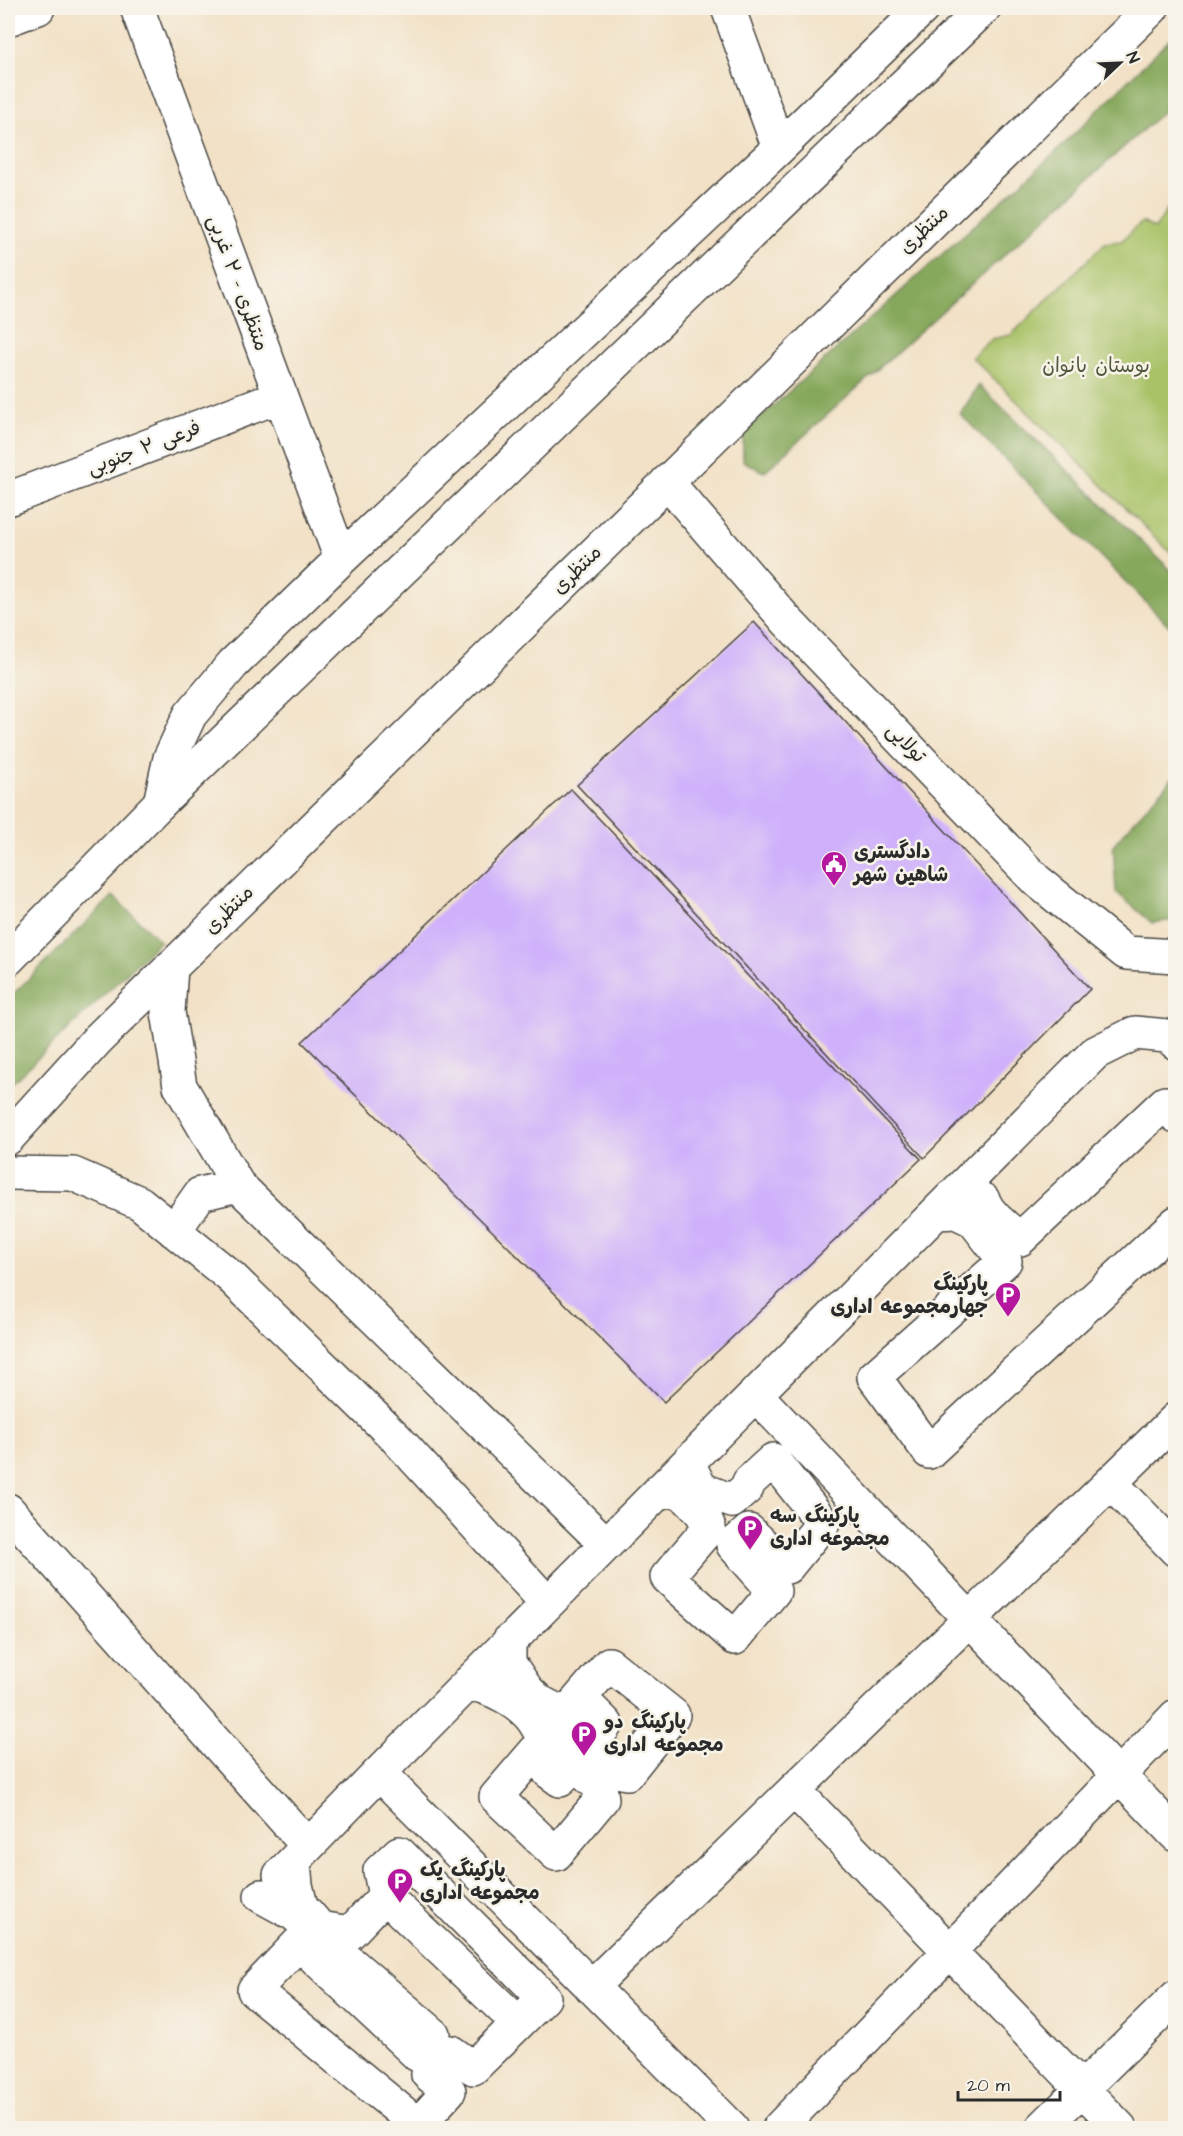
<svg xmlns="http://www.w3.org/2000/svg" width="1183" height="2136" font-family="'Architects Daughter','Playpen Sans Arabic',sans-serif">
	<rect width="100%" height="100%" fill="#f7f3e8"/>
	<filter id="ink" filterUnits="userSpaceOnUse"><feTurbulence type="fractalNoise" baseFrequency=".0167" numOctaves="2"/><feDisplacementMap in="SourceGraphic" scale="12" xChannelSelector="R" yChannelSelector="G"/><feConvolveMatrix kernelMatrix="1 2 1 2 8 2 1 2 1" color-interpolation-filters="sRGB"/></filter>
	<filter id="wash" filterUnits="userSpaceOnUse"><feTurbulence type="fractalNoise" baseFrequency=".008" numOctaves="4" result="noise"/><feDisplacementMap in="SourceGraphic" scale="24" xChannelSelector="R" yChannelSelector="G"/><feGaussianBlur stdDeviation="1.35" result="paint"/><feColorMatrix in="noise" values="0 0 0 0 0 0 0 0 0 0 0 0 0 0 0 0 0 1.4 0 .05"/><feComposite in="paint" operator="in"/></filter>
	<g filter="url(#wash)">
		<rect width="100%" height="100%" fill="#f2e1c6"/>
		<!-- green -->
		<path fill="#a9c268" stroke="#6a764a" stroke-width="1.5" d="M1175,197V557L972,357L992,339L1011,335L1105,243L1121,241L1142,222L1155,229Z"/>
		<!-- forest -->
		<path fill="#86a85c" stroke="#586a44" stroke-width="1.5" d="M1175,34V101L764,472L743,461V433L1057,151Z
			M979,385L1175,574V632L960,414Z
			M1175,775V920L1152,923L1116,892L1113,845Z
			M113,896L160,941L8,1087V999Z"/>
		<g id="blocks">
			<!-- building -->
			<path fill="#cfb1fb" d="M754,622L1090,989L924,1158L577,785Z
				M571,789L921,1159L664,1402L302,1042Z"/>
		</g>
	</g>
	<g filter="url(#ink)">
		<use href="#blocks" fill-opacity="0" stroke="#494642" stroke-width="1.5"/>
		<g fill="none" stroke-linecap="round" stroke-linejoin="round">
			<!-- minor casing -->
			<g stroke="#494642" stroke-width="36">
				<path id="minor" d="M137,8L341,559
					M728,8L779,148
					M8,19L38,8
					M667,482L787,621L1036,880L1126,953L1176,956
					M8,499L280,396
					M160,803L170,758L190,715L233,664L341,559L779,148L923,8
					M171,967L168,1012L180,1086L238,1185L606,1544
					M8,1173L73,1174L140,1203L231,1277L395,1437L547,1603
					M983,1200C990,1217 1006,1227 1020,1239L1165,1103L1176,1116
					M936,1213L956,1212L973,1220L1005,1261L874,1377L929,1452L1176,1223
					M174,1231L200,1194L238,1185
					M755,1394L1176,1835
					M1111,1483L1176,1550
					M660,1490L682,1492L702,1513L709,1528L667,1577L735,1638L774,1591L733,1545L749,1531L787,1567L823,1523L773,1460L749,1482L747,1488L732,1501L701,1489L692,1471L691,1459
					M8,1510L308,1846
					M468,1683C491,1688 518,1700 533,1720C537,1726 541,1733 545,1740L496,1797L556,1854L602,1799L600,1787L575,1765L560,1780L549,1772L563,1736L592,1710L606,1724L590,1747L617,1771L627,1773L673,1715L609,1664L565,1715L540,1702L527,1690L509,1663V1641
					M379,1773L732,2128
					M794,1790L1120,2128
					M280,1875L379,1773L1095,1053L1135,1033L1167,1036L1176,1043
					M261,1896L294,1914L433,2034L418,2055L299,1943L254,1990L418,2125L449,2091L428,2074C431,2061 437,2053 451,2052L473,2068L544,1998L399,1853L380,1871L385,1896L350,1933L320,1928L301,1906L296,1885L294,1861
					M385,1896L518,2023
					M591,1987L1176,1419
					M779,2128L1176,1716
					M1042,2128L1176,1997"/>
			</g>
			<!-- major casing -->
			<g stroke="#494642" stroke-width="36">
				<path id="major" d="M8,959L160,803L984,8
					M8,1138L98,1039L1152,8"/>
			</g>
			<!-- minor -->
			<use href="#minor" stroke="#fff" stroke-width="33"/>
			<!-- major -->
			<use href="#major" stroke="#fff" stroke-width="33"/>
		</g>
	</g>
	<!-- icons -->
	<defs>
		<g id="civic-pin" transform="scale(1.35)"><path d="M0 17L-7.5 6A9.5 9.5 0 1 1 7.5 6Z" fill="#b5179e" stroke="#f7f3e8"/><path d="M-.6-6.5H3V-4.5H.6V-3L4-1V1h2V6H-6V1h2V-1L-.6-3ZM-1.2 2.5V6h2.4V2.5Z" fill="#fff"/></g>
		<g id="parking-pin" transform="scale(1.35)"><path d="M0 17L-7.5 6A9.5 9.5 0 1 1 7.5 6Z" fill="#b5179e" stroke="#f7f3e8"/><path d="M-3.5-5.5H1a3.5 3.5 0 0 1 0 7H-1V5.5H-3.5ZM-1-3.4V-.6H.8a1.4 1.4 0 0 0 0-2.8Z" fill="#fff"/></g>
	</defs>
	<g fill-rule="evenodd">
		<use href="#civic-pin" x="834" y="864"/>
		<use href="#parking-pin" x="1008" y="1295"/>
		<use href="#parking-pin" x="750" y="1528"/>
		<use href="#parking-pin" x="584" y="1734"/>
		<use href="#parking-pin" x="400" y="1881"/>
	</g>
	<g text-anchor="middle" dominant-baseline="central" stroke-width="5" stroke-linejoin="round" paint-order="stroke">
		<!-- street labels -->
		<g font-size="20" fill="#2b2b2b" stroke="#f7f3e8">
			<text transform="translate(924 230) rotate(-44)">منتظری</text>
			<text transform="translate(238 283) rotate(70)">منتظری - ۲ غربی</text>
			<text transform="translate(144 448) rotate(-21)">فرعی ۲ جنوبی</text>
			<text transform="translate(577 570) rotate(-45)">منتظری</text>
			<text transform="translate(906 743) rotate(46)">تولایی</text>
			<text transform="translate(229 910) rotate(-45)">منتظری</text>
		</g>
		<!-- park labels -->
		<g font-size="20" fill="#51583d" stroke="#f7f3e8">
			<text x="1096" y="366">بوستان بانوان</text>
		</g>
		<!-- poi labels -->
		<g font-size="20" font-weight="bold" fill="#2b2b2b" stroke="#f7f3e8" text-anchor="start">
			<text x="854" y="852">دادگستری<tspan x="854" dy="23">شاهین شهر</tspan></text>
			<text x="988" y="1284" text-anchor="end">پارکینگ<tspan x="988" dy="23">جهارمجموعه اداری</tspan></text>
			<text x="770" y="1516">پارکینگ سه<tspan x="770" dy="23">مجموعه اداری</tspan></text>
			<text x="604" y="1722">پارکینگ دو<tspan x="604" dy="23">مجموعه اداری</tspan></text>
			<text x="420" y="1870">پارکینگ یک<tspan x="420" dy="23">مجموعه اداری</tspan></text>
		</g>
	</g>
	<!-- margin -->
	<rect width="1183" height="2136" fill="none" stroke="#f7f3e8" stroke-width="30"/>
	<!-- north arrow -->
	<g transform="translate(1120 63) rotate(67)" stroke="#f7f3e8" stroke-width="4.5" paint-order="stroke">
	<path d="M0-4.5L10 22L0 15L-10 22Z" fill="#2b2b2b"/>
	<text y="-9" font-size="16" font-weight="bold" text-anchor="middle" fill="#2b2b2b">N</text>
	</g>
	<!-- scale -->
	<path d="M958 2091v9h102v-9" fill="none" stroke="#2b2b2b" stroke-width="3"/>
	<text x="967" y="2091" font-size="18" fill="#2b2b2b" stroke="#f7f3e8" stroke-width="4.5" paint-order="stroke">20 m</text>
</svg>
